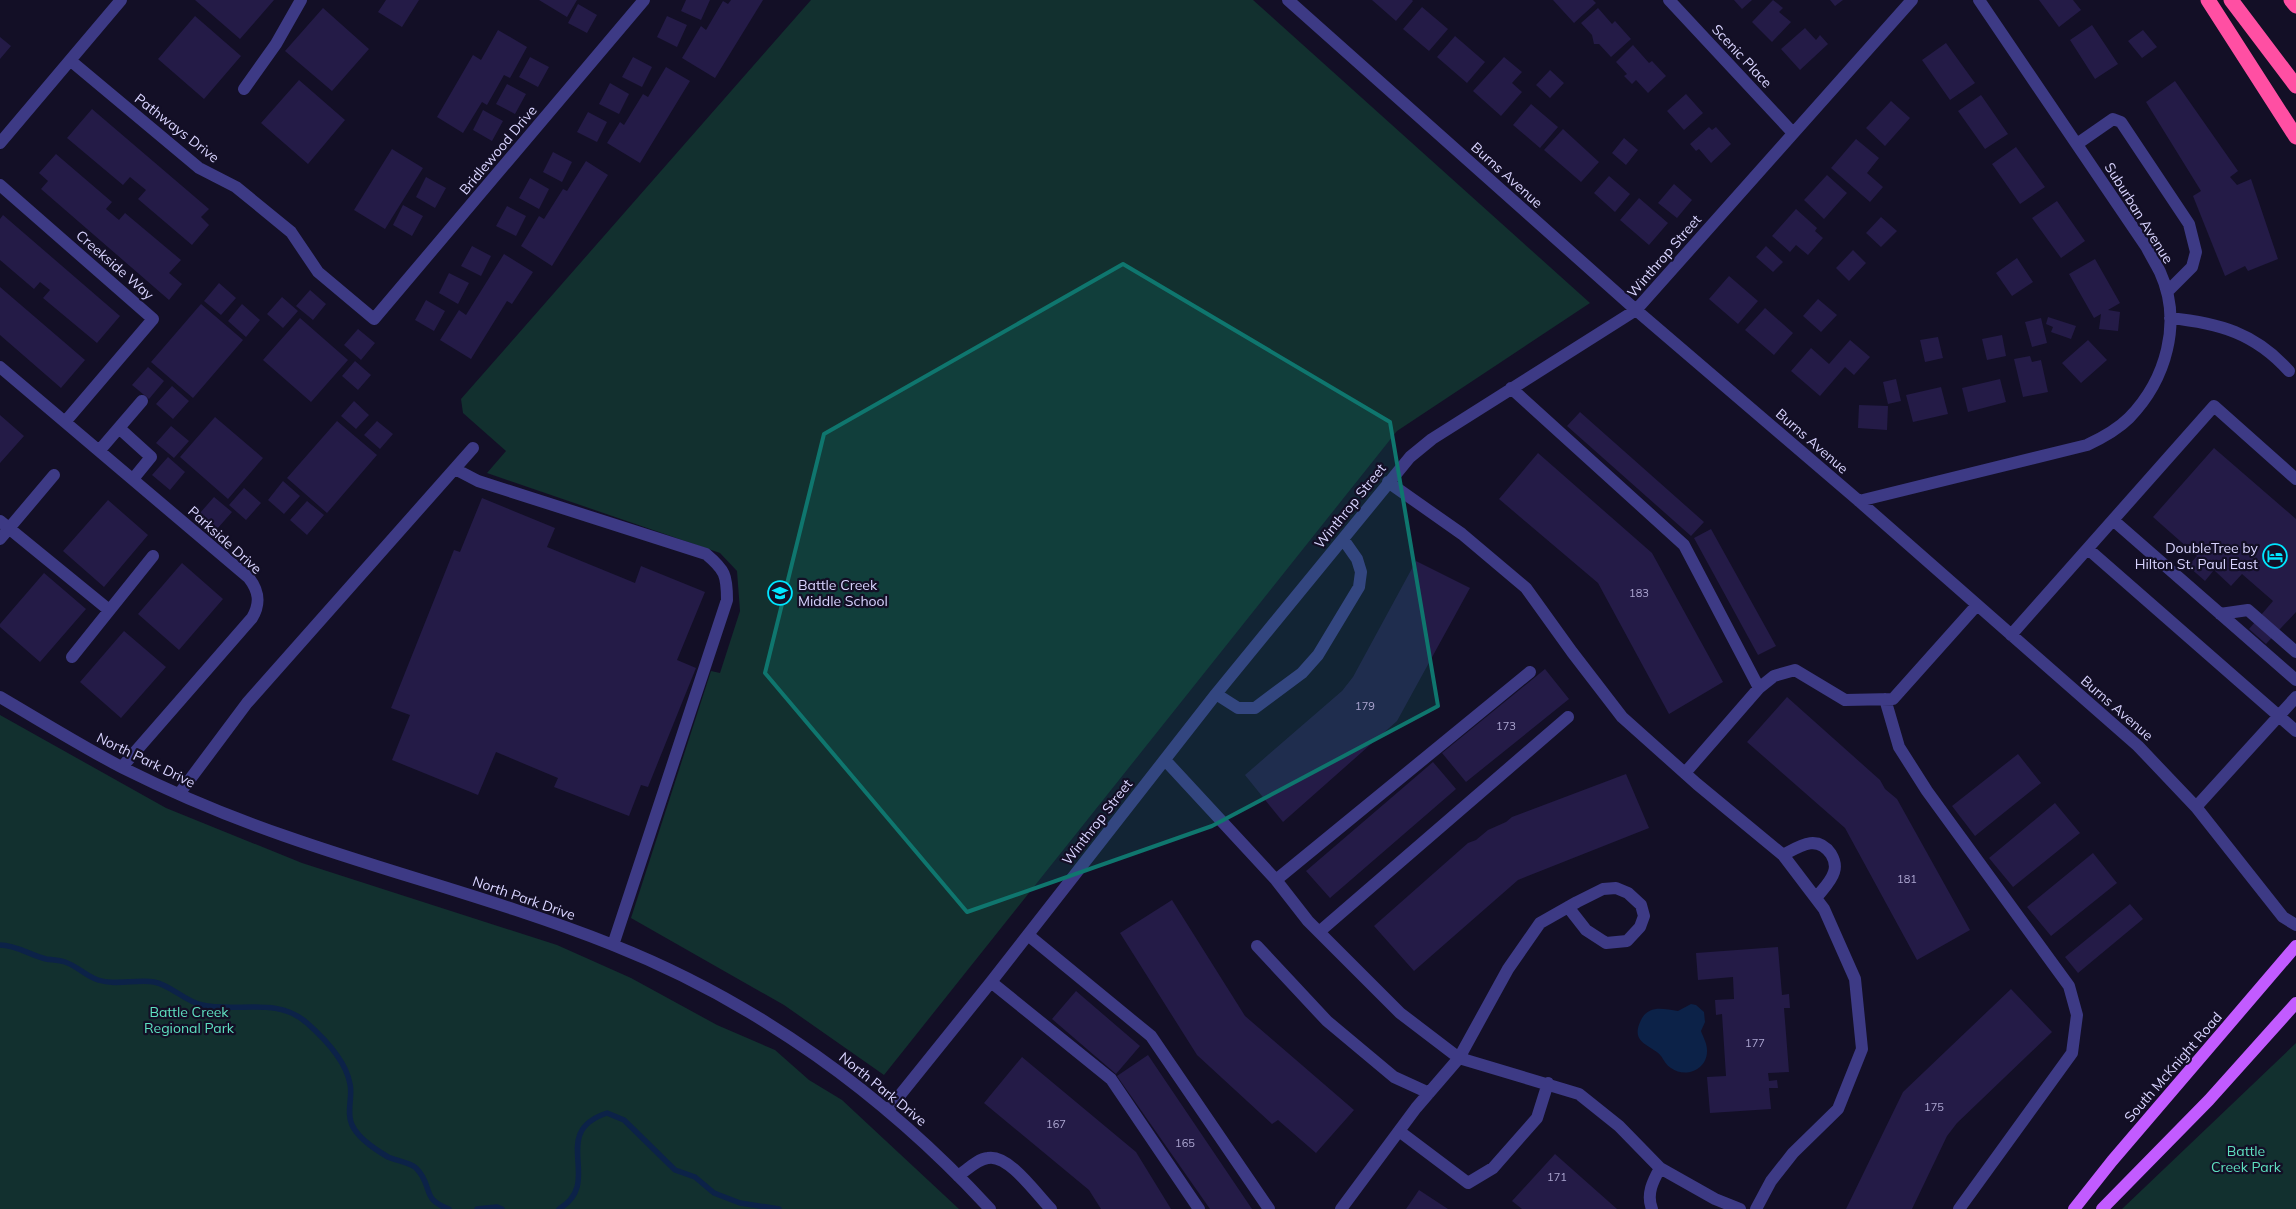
<svg xmlns="http://www.w3.org/2000/svg" width="2296" height="1209" font-family="Mulish,sans-serif">
	<rect width="100%" height="100%" fill="#130f26"/>
	<!-- green -->
	<path fill="#12302f" d="M811,0H1253L1590,303L1397,431L884,1075L784,1005L631,918L711,671L720,673L740,611L737,571L720,553L487,473L506,451L463,413L461,399Z
		M0,715L166,808L302,863L557,945L631,978L717,1025L775,1050L809,1080L842,1100L959,1209H0Z
		M2296,1043V1209H2122Z"/>
	<!-- water -->
	<path fill="#0c2248" d="M1691,1004L1696,1005L1704,1012L1705,1022L1701,1031C1703,1037 1707,1043 1707,1050C1708,1069 1686,1079 1671,1068C1666,1065 1664,1060 1661,1056C1652,1045 1629,1044 1641,1020C1649,1004 1664,1009 1678,1011Z"/>
	<g fill="none" stroke-linecap="round" stroke-linejoin="round">
		<!-- stream -->
		<path stroke="#0c2248" stroke-width="5.5" d="M0,945C16,945 30,955 46,959C52,960 59,960 65,962C77,966 86,976 98,980C117,986 136,979 154,982C171,985 184,1001 202,1005C237,1013 277,996 307,1023C324,1038 346,1061 350,1084C353,1096 346,1112 352,1125C358,1138 376,1150 388,1157C397,1161 409,1162 416,1168C434,1186 420,1199 449,1209
			M477,1209L497,1207L502,1209
			M559,1209C605,1182 547,1133 607,1113L624,1120L675,1170L695,1177L714,1193L740,1203L779,1209"/>
	</g>
	<!-- building -->
	<path fill="#241b47" d="M195,0H274L240,39Z
		M386,0H419L402,27L378,12Z
		M539,0H577L567,17Z
		M686,0H710L701,20L681,11Z
		M731,0H763L715,78L682,58L701,26L706,30L723,1L728,4Z
		M1372,0H1412L1413,1L1396,21Z
		M1553,0H1593L1596,3L1574,23Z
		M1734,0H1752L1742,9Z
		M1773,0L1783,8L1779,12L1791,22L1772,42L1752,22Z
		M1830,0H1843L1835,6Z
		M2039,0H2073L2081,10L2059,27Z
		M578,4L597,15L587,33L568,23Z
		M1422,7L1448,29L1429,51L1403,29Z
		M323,8L369,49L332,91L285,51Z
		M1598,8L1612,24L1615,21L1631,39L1611,57L1599,44H1594L1592,35L1581,23Z
		M195,16L241,56L204,99L158,59Z
		M667,16L687,25L677,47L657,37Z
		M2092,25L2118,64L2095,79L2070,40Z
		M1805,28L1816,40L1820,35L1828,44L1800,70L1781,49Z
		M498,30L527,47L510,78L504,75L487,105L482,102L463,133L437,117L473,55L481,60Z
		M2143,30L2157,47L2142,58L2128,41Z
		M1455,36L1485,62L1467,83L1437,57Z
		M0,37L11,46L0,59Z
		M1946,43L1975,83L1950,100L1922,60Z
		M1633,45L1649,63L1652,61L1666,76L1648,93L1636,80L1632,84L1624,76L1627,74L1616,62Z
		M530,57L549,67L538,87L519,77Z
		M633,57L652,67L642,87L622,77Z
		M1504,57L1522,72L1512,83L1522,92L1501,116L1473,91Z
		M666,67L690,81L640,163L607,143L620,122L624,125L643,94L648,97Z
		M1550,70L1564,83L1550,98L1536,85Z
		M299,80L345,120L308,164L261,123Z
		M2175,81L2238,171L2230,177L2237,185L2251,179L2278,259L2248,271L2245,266L2225,276L2193,196L2201,191L2146,102Z
		M610,83L629,94L619,114L599,104Z
		M507,84L526,94L515,114L496,104Z
		M1686,94L1703,113L1684,130L1667,111Z
		M1981,95L2008,134L1985,149L1958,111Z
		M1891,101L1910,118L1885,146L1866,128Z
		M1531,104L1558,127L1540,148L1513,125Z
		M92,109L209,209L201,217L209,225L192,245L138,199L146,190L130,177L123,185L67,138Z
		M483,110L503,121L492,141L473,130Z
		M588,112L607,122L597,142L577,132Z
		M1709,127L1712,130L1716,127L1731,144L1711,163L1699,149L1696,151L1690,144Z
		M1563,129L1599,162L1581,182L1544,150Z
		M1624,138L1638,150L1626,165L1612,153Z
		M1856,139L1879,158L1867,173L1883,187L1870,202L1831,168Z
		M2016,147L2045,187L2020,204L1992,164Z
		M392,149L423,168L385,229L354,210Z
		M553,152L572,162L562,182L543,172Z
		M56,154L112,202L106,209L119,220L125,213L181,260L169,273L182,284L169,300L41,189L48,181L39,173Z
		M586,161L608,175L552,266L521,246L539,216L544,219L563,189L567,191Z
		M1827,175L1847,193L1824,219L1804,200Z
		M1609,176L1630,194L1615,212L1594,193Z
		M426,177L446,188L435,208L416,197Z
		M530,178L549,189L539,209L519,198Z
		M1674,184L1692,200L1677,218L1658,203Z
		M1639,198L1668,223L1649,245L1620,220Z
		M2057,201L2085,241L2061,258L2032,218Z
		M403,205L423,216L412,236L393,225Z
		M507,206L526,216L516,236L496,226Z
		M1796,209L1817,228L1815,231L1823,238L1808,255L1796,245L1790,252L1772,236Z
		M3,215L120,316L97,343L43,298L50,290L40,282L34,289L0,260V219Z
		M1881,217L1897,231L1881,247L1866,233Z
		M472,246L491,256L481,276L461,266Z
		M1766,246L1783,262L1773,272L1756,257Z
		M1853,250L1866,263L1849,281L1836,268Z
		M504,254L533,272L512,304L507,301L471,359L440,340L459,310L466,315Z
		M2017,258L2033,282L2012,296L1996,273Z
		M2095,259L2120,303L2108,310L2120,312L2118,331L2099,329L2101,314L2094,318L2069,274Z
		M449,273L469,283L458,304L439,293Z
		M1729,276L1758,301L1738,324L1709,299Z
		M219,283L236,298L221,315L204,301Z
		M0,287L85,360L61,388L0,335Z
		M310,290L326,304L313,320L296,306Z
		M282,297L298,311L283,328L267,314Z
		M1818,299L1837,315L1821,332L1803,316Z
		M426,300L445,311L434,331L415,320Z
		M201,304L243,340L193,398L151,362Z
		M242,304L260,320L246,337L228,321Z
		M1765,308L1793,333L1774,355L1745,330Z
		M2048,317L2076,326L2071,339L2051,332L2053,327L2046,324Z
		M300,318L348,360L311,402L263,360Z
		M2041,318L2047,343L2032,347L2025,322Z
		M358,329L375,343L361,360L344,345Z
		M2002,335L2006,356L1987,360L1982,339Z
		M1938,337L1943,358L1925,362L1920,340Z
		M1850,340L1870,357L1854,375L1845,367L1820,396L1791,371L1811,348L1829,364Z
		M2088,340L2107,360L2081,383L2062,363Z
		M2030,356L2032,362L2041,360L2048,392L2023,397L2014,359Z
		M355,361L371,375L358,390L342,376Z
		M148,367L164,381L149,399L132,385Z
		M1896,379L1901,401L1888,404L1883,382Z
		M2000,379L2006,402L1968,412L1962,388Z
		M172,386L189,401L173,419L156,404Z
		M1941,387L1948,414L1913,422L1906,395Z
		M354,401L369,415L356,429L341,416Z
		M1859,405L1888,406L1887,430L1858,428Z
		M1580,412L1704,522L1691,536L1567,426Z
		M0,415L24,436L0,463Z
		M215,417L263,458L228,499L180,457Z
		M337,421L377,455L327,513L287,478Z
		M377,421L393,434L380,449L364,435Z
		M171,426L189,441L174,458L156,443Z
		M2214,448L2296,519V612L2266,644L2249,629L2273,601L2242,574L2231,586L2214,570L2205,581L2188,566L2197,556L2153,517Z
		M1538,453L1652,553L1723,682L1669,714L1598,583L1499,499Z
		M168,457L185,472L170,490L152,475Z
		M283,481L300,496L284,514L268,500Z
		M244,488L261,503L246,520L229,505Z
		M214,497L232,512L217,529L200,513Z
		M482,498L555,528L547,547L635,583L641,566L705,592L677,660L696,668L648,787L641,785L629,816L554,787L558,778L496,752L478,795L392,760L410,715L391,708L454,550L460,552Z
		M108,500L148,535L104,587L63,551Z
		M307,501L324,515L307,535L290,520Z
		M1711,529L1776,646L1758,655L1694,538Z
		M1416,561L1470,588L1397,721L1283,822L1245,775L1342,691L1353,677Z
		M182,563L223,599L179,650L138,614Z
		M44,573L86,609L40,662L0,627V624Z
		M124,631L166,667L121,718L80,682Z
		M1545,669L1569,699L1466,782L1442,753Z
		M1787,697L1880,780L1885,789L1897,799L1970,930L1917,960L1845,828L1747,742Z
		M2018,754L2041,783L1975,836L1952,806Z
		M1433,762L1456,789L1330,898L1306,871Z
		M1626,774L1649,828L1518,880L1414,971L1374,926L1468,843L1476,840L1488,830L1506,822L1512,817Z
		M2055,803L2080,833L2013,887L1989,858Z
		M2093,853L2117,883L2051,936L2027,907Z
		M1172,900L1245,1016L1354,1110L1316,1153L1278,1120L1272,1124L1197,1055L1120,933Z
		M2130,904L2143,919L2078,973L2065,957Z
		M1778,947L1782,995L1789,994L1790,1008H1784L1789,1072L1768,1073L1769,1081L1777,1080L1778,1088H1769L1771,1109L1710,1113L1707,1077L1726,1076L1722,1014L1716,1015L1715,1000L1734,999L1733,977L1698,980L1696,953Z
		M2011,989L2052,1032L1957,1123L1947,1136L1912,1209H1846L1903,1092Z
		M1076,991L1140,1046L1116,1074L1052,1019Z
		M1148,1055L1252,1209H1210L1117,1076Z
		M1022,1057L1136,1152L1171,1209H1101L1089,1190L984,1103Z
		M1555,1154L1617,1209H1522L1512,1201Z
		M1419,1190L1448,1209H1406Z"/>
	<g fill="none" stroke-linecap="round" stroke-linejoin="round">
		<!-- minor -->
		<path stroke="#3d3a85" stroke-width="12" d="M1288,0L1636,310L1859,501L2138,746L2196,807L2283,917L2296,925
			M1669,0L1793,133
			M71,61L199,168L236,187L291,232L318,272L374,319L644,0
			M244,89L276,44L301,0
			M0,143L121,0
			M2077,144L2113,119L2121,122L2189,224L2196,252L2192,267L2167,292
			M0,185L153,319L65,422
			M2170,318C2219,323 2255,333 2289,371
			M0,367L249,578C259,591 261,603 252,618L122,767
			M1511,388L1684,545L1759,688
			M119,428L151,457L133,479
			M99,451L142,401
			M455,469L478,481L706,554C725,570 727,575 727,600L613,945
			M1388,482L1462,534L1526,588L1572,652L1622,717L1697,784L1783,855L1824,909L1855,979L1862,1049L1838,1109L1793,1153L1771,1181L1756,1209
			M1859,501L2087,445C2102,438 2117,430 2129,418C2166,380 2183,322 2160,272C2156,264 2151,256 2147,248L1979,0
			M2113,520L2296,680
			M0,521L109,610
			M0,539L54,475
			M2088,549L2296,731
			M2220,614L2248,610L2296,652
			M2011,635L2214,406L2296,479
			M72,657L153,556
			M1216,694L1238,708H1255L1302,673L1318,655L1359,587L1361,572L1357,559L1343,539
			M0,697C41,721 81,746 123,768C175,794 230,817 285,836C393,874 505,902 613,945C757,1002 885,1095 990,1209
			M1885,699L1899,747L1927,791L2069,986L2077,1015L2072,1053L1959,1209
			M1165,760L1276,880L1308,921L1400,1013L1459,1058L1579,1094L1619,1126L1660,1168L1715,1199L1740,1209
			M1685,773L1759,688L1774,676L1795,670L1845,700L1893,699L1977,605
			M179,794L247,703L473,448
			M2196,807L2296,697
			M1783,855C1800,846 1817,834 1831,854C1834,859 1836,866 1834,872C1831,882 1822,890 1816,898
			M1276,880L1530,672
			M1319,932L1568,717
			M1028,935L1151,1036L1269,1209
			M1257,946L1327,1021L1394,1077L1429,1093
			M991,982L1111,1079L1199,1209
			M888,1110L991,982L1216,694L1410,457L1432,439L1636,310L1912,0
			M1399,1131L1468,1183L1493,1168L1537,1118L1548,1083
			M958,1176C967,1170 977,1159 988,1158C1009,1154 1037,1195 1051,1209
			M1341,1209L1416,1108L1459,1058L1508,969L1540,923L1577,902L1603,889L1616,888L1628,893L1641,905L1644,916L1640,927L1627,941L1606,943L1586,930L1568,907
			M1652,1209C1646,1194 1653,1181 1660,1168"/>
		<!-- major -->
		<path stroke="#c25bff" stroke-width="12" d="M2074,1209L2112,1161L2296,946
			M2102,1209L2209,1100L2296,1003"/>
		<!-- highway -->
		<path stroke="#ff4fa3" stroke-width="15" d="M2208,0L2296,137
			M2231,0L2296,86
			M2291,0L2296,6"/>
	</g>
	<!-- marked area -->
	<path fill="#0f766e" fill-opacity="0.2" stroke="#0f766e" stroke-width="4" stroke-linejoin="round" d="M1123,264L1390,422L1438,706L1212,826L967,912L765,673L824,434Z"/>
	<!-- icons -->
	<defs>
		<g id="hotel-ring" transform="scale(1.25)"><circle r="9.5" fill="#130f26" stroke="#00e5ff" stroke-width="1.5"/><path d="M-6-4.5h1.5V1H6V5H4.5V3h-9V5H-6ZM-4 0a1.8 1.8 0 1 1 3.6 0ZM.5 0V-2.5h3Q6-2.5 6 0Z" fill="#00e5ff"/></g>
		<g id="school-ring" transform="scale(1.25)"><circle r="9.5" fill="#130f26" stroke="#00e5ff" stroke-width="1.5"/><path d="M0-5L7-2L0 1L-7-2ZM-4 1L0 2.5L4 1V4Q0 6-4 4Z" fill="#00e5ff"/></g>
	</defs>
	<g fill-rule="evenodd">
		<use href="#hotel-ring" x="2275" y="556"/>
		<use href="#school-ring" x="780" y="593"/>
	</g>
	<g text-anchor="middle" dominant-baseline="central" stroke-width="4.5" stroke-linejoin="round" paint-order="stroke">
		<!-- number labels -->
		<g font-size="11" fill="#aca6d1">
			<text x="1639" y="593">183</text>
			<text x="1365" y="706">179</text>
			<text x="1506" y="726">173</text>
			<text x="1907" y="879">181</text>
			<text x="1755" y="1043">177</text>
			<text x="1934" y="1107">175</text>
			<text x="1056" y="1124">167</text>
			<text x="1185" y="1143">165</text>
			<text x="1557" y="1177">171</text>
		</g>
		<!-- street labels -->
		<g font-size="14" fill="#d9d4ff" stroke="#130f26">
			<text transform="translate(1742 56) rotate(47)">Scenic Place</text>
			<text transform="translate(177 128) rotate(38)">Pathways Drive</text>
			<text transform="translate(498 150) rotate(-50)">Bridlewood Drive</text>
			<text transform="translate(1507 175) rotate(42)">Burns Avenue</text>
			<text transform="translate(2139 213) rotate(58)">Suburban Avenue</text>
			<text transform="translate(1664 256) rotate(-49)">Winthrop Street</text>
			<text transform="translate(115 265) rotate(41)">Creekside Way</text>
			<text transform="translate(1812 441) rotate(41)">Burns Avenue</text>
			<text transform="translate(1350 506) rotate(-51)">Winthrop Street</text>
			<text transform="translate(225 540) rotate(42)">Parkside Drive</text>
			<text transform="translate(2117 708) rotate(41)">Burns Avenue</text>
			<text transform="translate(146 760) rotate(26)">North Park Drive</text>
			<text transform="translate(1097 822) rotate(-52)">Winthrop Street</text>
			<text transform="translate(524 898) rotate(19)">North Park Drive</text>
			<text transform="translate(2173 1067) rotate(-49)">South McKnight Road</text>
			<text transform="translate(883 1089) rotate(39)">North Park Drive</text>
		</g>
		<!-- poi labels -->
		<g font-size="14" fill="#d9d4ff" stroke="#130f26" text-anchor="end">
			<text x="2258" y="548">DoubleTree by<tspan x="2258" dy="16">Hilton St. Paul East</tspan></text>
			<text x="798" y="585" text-anchor="start">Battle Creek<tspan x="798" dy="16">Middle School</tspan></text>
		</g>
		<!-- park labels -->
		<g font-size="14" fill="#5fe0c0" stroke="#130f26">
			<text x="189" y="1012">Battle Creek<tspan x="189" dy="16">Regional Park</tspan></text>
			<text x="2246" y="1151">Battle<tspan x="2246" dy="16">Creek Park</tspan></text>
		</g>
	</g>
</svg>
